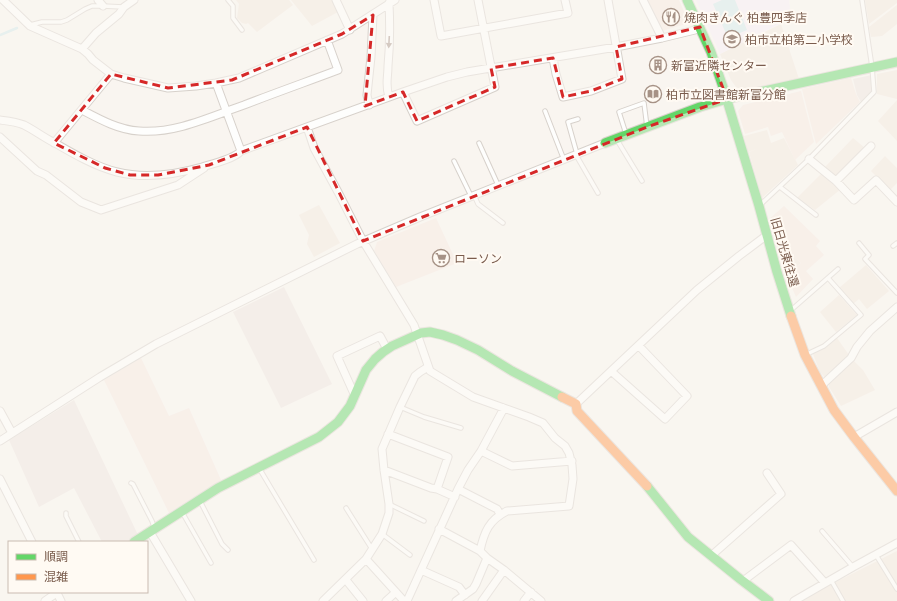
<svg xmlns="http://www.w3.org/2000/svg" width="897" height="601" font-family="'Open Sans','Noto Sans JP',sans-serif">
	<rect width="100%" height="100%" fill="#f9f5f0"/>
	<!-- residential -->
	<path fill="#f2e8de" d="M236,0H289L293,5L257,32L248,23L246,24L242,23L237,18L239,4Z
		M291,0H332L338,12L312,26Z
		M865,0H897V3L869,24Z
		M897,5V24L882,36L871,37L869,27Z
		M781,24L799,79L745,91L736,87L731,80L720,54Z
		M897,70V99L877,94V74Z
		M897,100V141L878,121Z
		M767,130L771,143L784,138L798,165L762,198L749,152L757,149L748,152L744,136Z
		M853,138L865,148L837,175L833,176L825,167Z
		M885,156L897,168V183L890,190L871,171Z
		M822,173L841,189L815,210L797,198Z
		M319,205L340,243L314,257L307,244L309,235L299,215Z
		M792,255L801,263L787,276L782,264Z
		M866,265L889,291L867,309L859,299L853,304L839,288Z
		M839,295L857,315L836,332L820,312Z
		M837,338L849,355L826,379L820,372L813,354L815,352L826,347Z
		M852,359L863,370L875,390L841,406L829,387V384L830,380Z
		M897,551V601H801L824,588Z"/>
	<!-- commercial -->
	<path fill="#f6e8e1" d="M648,0H679L689,23L662,31Z
		M851,78L856,94L860,102L816,144L802,89Z
		M801,91L814,142L795,160L782,132L771,136L768,127L745,134L738,111L743,105Z
		M784,206L820,241L816,246L824,255L806,271L813,279L796,297L787,276L801,263L792,255L782,264L768,220Z
		M436,218L457,263L396,287L374,251L377,242Z
		M141,358L169,416L189,408L221,480L169,513L104,380Z"/>
	<!-- industrial -->
	<path fill="#ede5e0" d="M872,75V92L861,102L857,95L853,79Z
		M284,287L332,384L281,408L233,312Z
		M74,400L138,535L128,542H102L74,488L39,507L9,440Z"/>
	<!-- education -->
	<path fill="#f6eef6" d="M696,0H789L791,18L720,54Z"/>
	<!-- water -->
	<path fill="#d0e8ea" d="M722,0H735L747,30L728,38L713,4Z"/>
	<g fill="none" stroke-linecap="round" stroke-linejoin="round">
		<!-- stream -->
		<path stroke="#d0e8ea" stroke-width="2.5" d="M0,35L17,28"/>
		<!-- lane casing -->
		<g stroke="#d7d1cb" stroke-width="5.5">
			<path id="lane" d="M228,0L233,6V18L242,30
				M30,25L42,22H61L67,20L85,9L92,6H103L123,7
				M545,111L564,160
				M626,134L619,112L644,103L647,127
				M617,140L642,181
				M479,143L498,185
				M577,154L568,122L578,119
				M576,155L598,193
				M454,161L471,196
				M780,187L816,215
				M474,195L478,204L503,223
				M759,206L809,159L874,92L872,67L862,0
				M859,243L869,255L865,259L897,293
				M893,246L897,243
				M790,311L838,269
				M805,355L824,346L861,315L828,278
				M400,407L424,417L461,428
				M259,468L314,560
				M131,483L133,484L152,521L154,527
				M200,501L222,544L228,550
				M389,504L424,521
				M346,508L372,549
				M182,512L211,563
				M66,513V516L79,542
				M822,531L853,567
				M382,534L410,555
				M876,555L897,589
				M831,580L843,601"/>
		</g>
		<!-- street casing -->
		<g stroke="#d7d1cb" stroke-width="9">
			<path id="street" d="M3,0L30,26L82,49L88,54L93,60L111,74L124,78L168,88L196,86L216,83L239,78L342,34L395,0
				M98,0L103,6
				M336,0L350,30
				M434,0L441,36L568,13L565,0
				M643,0L662,38
				M82,49L96,33L119,14L124,7L134,0
				M553,58L556,74L563,97L591,91L622,79L608,0
				M216,83L241,151
				M403,92L417,121L495,87L478,0
				M389,97C385,85 388,78 388,66C390,45 390,24 389,3
				M369,105L367,95L371,57L373,15
				M82,110C99,119 119,130 139,131C174,134 210,117 244,105C275,93 306,82 338,70L327,40
				M0,120C8,121 17,122 24,125C34,130 43,137 53,142C72,153 96,167 117,172C145,179 174,175 202,167C212,164 234,159 241,151L403,92L447,77L467,72L616,47L662,38L695,30L700,27
				M307,127L314,148L338,192L363,241L414,325L430,371L473,397L529,417L543,423L555,438L565,446L569,453L572,465L573,479L569,506L507,511C489,520 484,532 480,551
				M0,137L37,171L46,175L81,202L101,210L178,185L204,168
				M54,143L111,74
				M809,159L836,181L854,200L876,180L897,202
				M836,181L871,146
				M611,371L665,419L687,396L639,346
				M821,386L851,358L857,347L870,331L897,307
				M355,396L337,356L380,336L387,349
				M576,404L611,371L697,290L739,256L767,235
				M0,411L12,433
				M388,434L448,457L437,489
				M854,437L897,412
				M0,441L100,377L156,344L357,244L420,217L605,143
				M481,451L512,466L572,461
				M384,470L431,488L437,489L455,497
				M0,479L32,542
				M458,489L497,509L500,514
				M439,529L480,551L487,558L476,584L473,589L456,601
				M150,532L191,601
				M711,556L781,494L767,473
				M487,558L504,570L541,601
				M366,559L404,601
				M421,570L459,587L465,595
				M346,580L363,601
				M743,581L791,545L825,583
				M57,593L61,601
				M45,601L58,592
				M323,601L366,559L382,534L389,513V504L384,470L382,449L400,407L415,376L420,372L428,367
				M386,601L396,592
				M407,601L458,489L468,470L481,451L504,408
				M482,601L504,570
				M524,601L531,592
				M794,601L853,567L897,543"/>
		</g>
		<!-- fast casing -->
		<g stroke="#d9d2cb" stroke-width="11">
			<path id="fast" d="M687,0L711,52L723,87L759,206L777,272L791,316
				M605,143L700,107L727,99L897,62
				M647,486L688,537L740,579L769,601
				M134,542L218,488L319,437L338,422L350,406L366,370L375,359L383,352L392,346L421,333L430,332L443,335L457,340L478,350L512,371L562,397"/>
		</g>
		<!-- slow casing -->
		<g stroke="#d9d2cb" stroke-width="11">
			<path id="slow" d="M791,316L805,355L834,410L854,437L897,491
				M562,397L576,404L577,411L647,486"/>
		</g>
		<!-- lane -->
		<use href="#lane" stroke="#fefefd" stroke-width="3.5"/>
		<!-- street -->
		<use href="#street" stroke="#fefefd" stroke-width="7"/>
		<!-- fast -->
		<use href="#fast" stroke="#63d668" stroke-width="9"/>
		<!-- slow -->
		<use href="#slow" stroke="#ff974d" stroke-width="9"/>
	</g>
	<!-- one-way arrows -->
	<defs><path id="oneway-solid" d="M-6-.8H1V-3.2L6.5 0L1 3.2V.8H-6Z"/></defs>
	<use fill="#a8958b" href="#oneway-solid" transform="translate(389 42) rotate(93)"/>
	<!-- marked area -->
	<path d="M0 0H897V601H0ZM373,15L365,106L403,92L417,121L495,87L491,68L553,58L563,97L591,91L622,79L616,47L700,27L727,99L647,127L363,241L307,127L209,165L158,175H130L105,168L54,143L111,74L168,88L232,80L342,34Z" fill="#f9f5f0" fill-opacity=".55" fill-rule="evenodd"/>
	<path fill="none" stroke="#d62828" stroke-width="3" stroke-dasharray="8 5" stroke-linejoin="round" d="M373,15L365,106L403,92L417,121L495,87L491,68L553,58L563,97L591,91L622,79L616,47L700,27L727,99L647,127L363,241L307,127L209,165L158,175H130L105,168L54,143L111,74L168,88L232,80L342,34Z"/>
	<!-- icons -->
	<defs>
		<g id="restaurant-ring" transform="scale(0.9)"><circle r="9.5" fill="#fffaf3" stroke="#a69286" stroke-width="1.5"/><path d="M-5-6h1v4h1v-4h1v4h1v-4h1v5L-1.5 .5V6h-2V.5L-5-1ZM5-6V6H3V1.5H1.5Q1.5-4 5-6Z" fill="#a69286"/></g>
		<g id="school-ring" transform="scale(0.9)"><circle r="9.5" fill="#fffaf3" stroke="#a69286" stroke-width="1.5"/><path d="M0-5L7-2L0 1L-7-2ZM-4 1L0 2.5L4 1V4Q0 6-4 4Z" fill="#a69286"/></g>
		<g id="building-ring" transform="scale(0.9)"><circle r="9.5" fill="#fffaf3" stroke="#a69286" stroke-width="1.5"/><path d="M-4-6H4V6H1V3H-1V6H-4ZM-2.5-4.3h1.7v1.8h-1.7ZM.8-4.3h1.7v1.8H.8ZM-2.5-1h1.7V.8h-1.7ZM.8-1h1.7V.8H.8Z" fill="#a69286"/></g>
		<g id="library-ring" transform="scale(0.9)"><circle r="9.5" fill="#fffaf3" stroke="#a69286" stroke-width="1.5"/><path d="M-6-4Q-3-5.5-.7-3.5V5Q-3 3-6 4ZM6-4Q3-5.5 .7-3.5V5Q3 3 6 4Z" fill="#a69286"/></g>
		<g id="supermarket-ring" transform="scale(0.9)"><circle r="9.5" fill="#fffaf3" stroke="#a69286" stroke-width="1.5"/><path d="M-6-5.5h2.5l.6 2H6L4.5 2H-2.5L-4.4-4H-6ZM-1.5 3.2a1.3 1.3 0 1 0 .1 0ZM3 3.2a1.3 1.3 0 1 0 .1 0Z" fill="#a69286"/></g>
	</defs>
	<g fill-rule="evenodd">
		<use href="#restaurant-ring" x="671" y="17"/>
		<use href="#school-ring" x="732" y="39"/>
		<use href="#building-ring" x="658" y="65"/>
		<use href="#library-ring" x="653" y="94"/>
		<use href="#supermarket-ring" x="441" y="258"/>
	</g>
	<g text-anchor="middle" dominant-baseline="central" stroke-width="4" stroke-linejoin="round" paint-order="stroke">
		<!-- poi labels -->
		<g font-size="12" fill="#7a5c4d" stroke="#fffaf3" text-anchor="start">
			<text x="684" y="17">焼肉きんぐ 柏豊四季店</text>
			<text x="745" y="39">柏市立柏第二小学校</text>
			<text x="671" y="65">新富近隣センター</text>
			<text x="666" y="94">柏市立図書館新富分館</text>
			<text x="454" y="258">ローソン</text>
		</g>
		<!-- street labels -->
		<g font-size="12" fill="#7a5c4d" stroke="#fffaf3">
			<text transform="translate(785 252) rotate(74)">旧日光東往還</text>
		</g>
	</g>
	<!-- legend -->
	<rect x="8" y="541" width="140" height="52" fill="#fffaf3" stroke="#cabbb1"/>
	<rect x="16" y="554" width="20" height="6" fill="#63d668" stroke="#cabbb1"/>
	<text x="44" y="561" font-size="12" fill="#7a5c4d">順調</text>
	<rect x="16" y="574" width="20" height="6" fill="#ff974d" stroke="#cabbb1"/>
	<text x="44" y="581" font-size="12" fill="#7a5c4d">混雑</text>
</svg>
